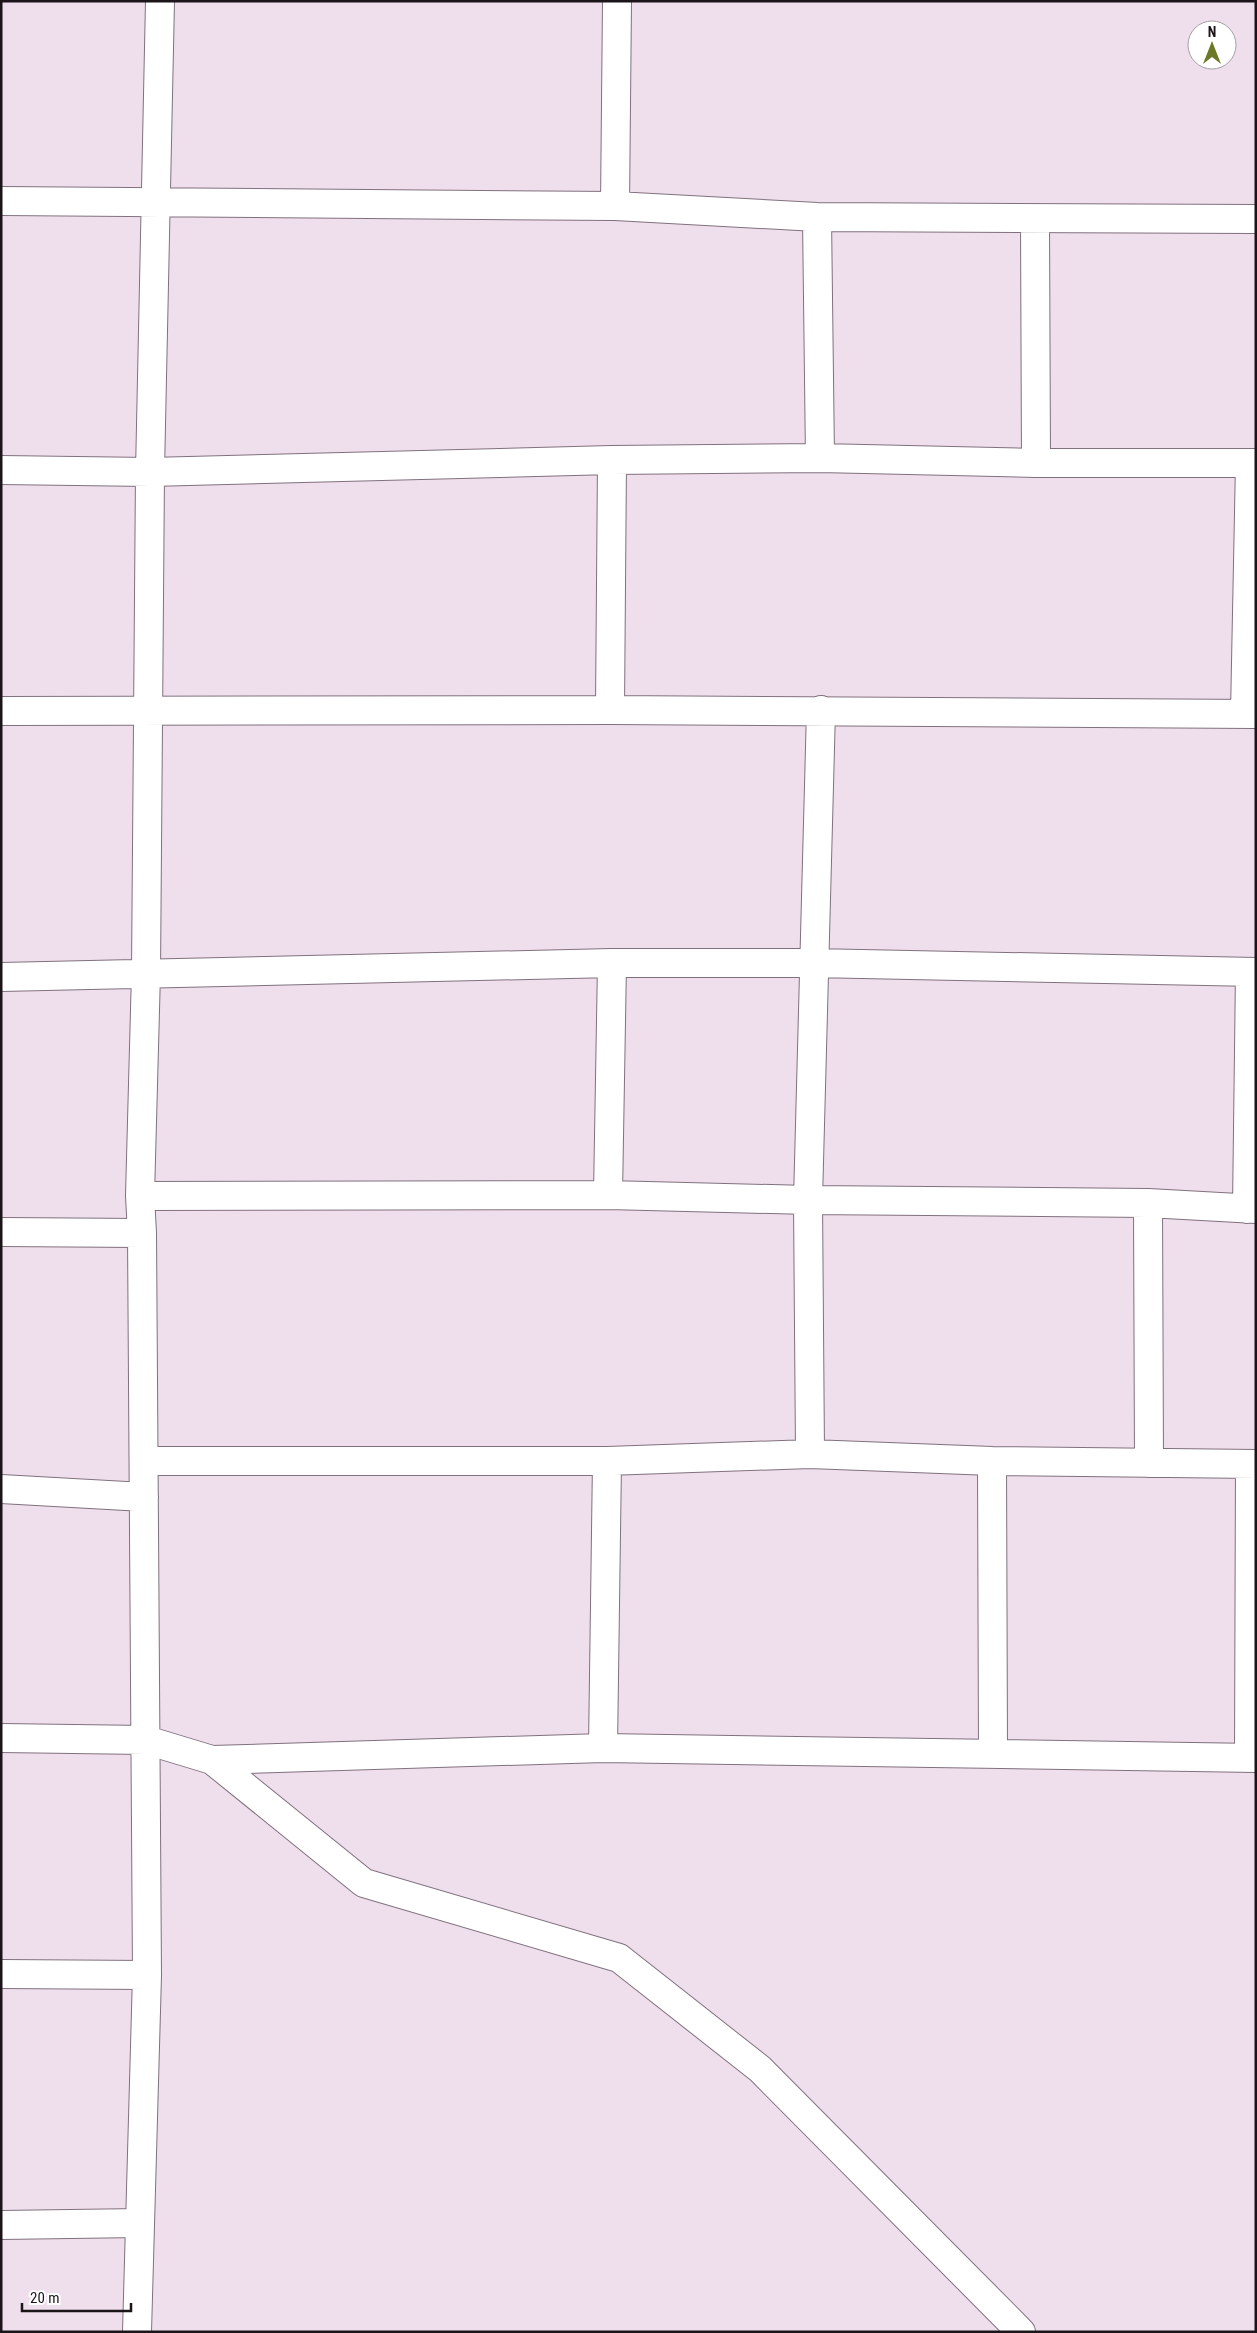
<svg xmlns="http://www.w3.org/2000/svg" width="1257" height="2333" font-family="'Roboto Condensed',sans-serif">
	<rect width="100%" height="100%" fill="#efdfed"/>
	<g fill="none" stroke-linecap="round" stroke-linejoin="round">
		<!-- minor casing -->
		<g stroke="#80717e" stroke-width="30">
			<path id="minor" d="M1,201L615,206L817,217L1256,219
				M615,206L617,1
				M817,217L820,458
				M1035,220L1036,463
				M1,470L150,472L612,460L820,458L1036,463H1256
				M610,710L612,460
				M1,711L610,710L1256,714
				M1245,714L1250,463
				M1,977L612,963H813L1256,972
				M608,1195L612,963
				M140,1196L608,1195L808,1200L1148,1203L1256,1209
				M1148,1203L1149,1463
				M1247,1209L1250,972
				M1,1232L142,1233
				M810,1454L808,1200L821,710
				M144,1461H607L810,1454L992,1461L1256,1464
				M992,1461L993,1754
				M1,1489L144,1497
				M1,1738L146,1740L212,1760L603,1748L1256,1758
				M603,1748L607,1461
				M1249,1758L1250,1464
				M212,1760L364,1883L619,1958L760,2069L1021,2332
				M1,1974L147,1975
				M1,2225L140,2223
				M137,2332L147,1975L142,1233L140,1196L146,973L150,472L160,1"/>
		</g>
		<!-- minor -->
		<use href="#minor" stroke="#fff" stroke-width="28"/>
	</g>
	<!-- border -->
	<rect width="1257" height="2333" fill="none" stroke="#1b151a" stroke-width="5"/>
	<!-- north arrow -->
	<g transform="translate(1212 45)"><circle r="24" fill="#ffffff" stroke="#a4a1a3"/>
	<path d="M0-4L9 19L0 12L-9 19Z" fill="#6c7a27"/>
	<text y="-8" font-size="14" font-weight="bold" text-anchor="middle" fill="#1b151a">N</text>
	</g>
	<!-- scale -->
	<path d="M22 2303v8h109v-8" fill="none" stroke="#1b151a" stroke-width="2.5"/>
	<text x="30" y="2303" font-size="15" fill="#1b151a" stroke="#ffffff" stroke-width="4" paint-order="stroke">20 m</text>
</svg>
